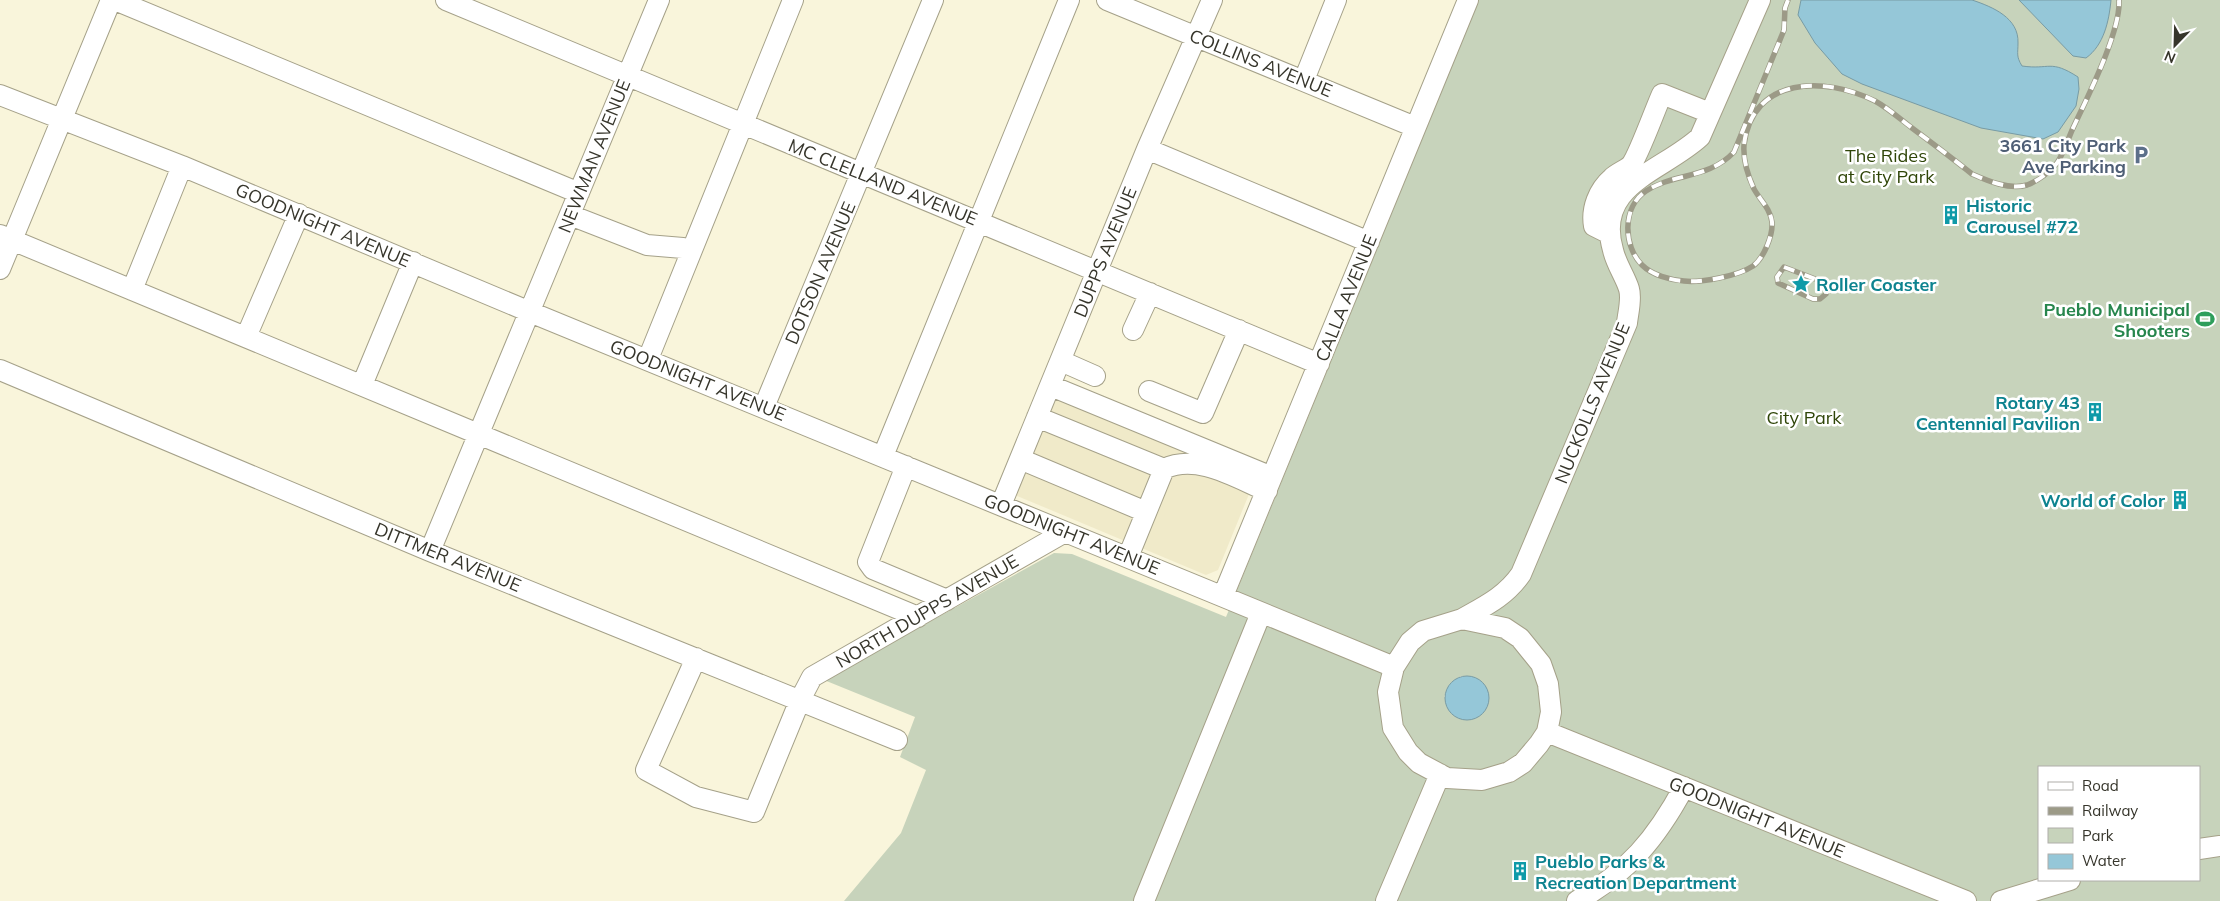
<svg xmlns="http://www.w3.org/2000/svg" width="2220" height="901" font-family="Mulish,sans-serif">
	<rect width="100%" height="100%" fill="#f9f5db"/>
	<!-- built -->
	<path fill="#f0eac9" d="M1057,392L1256,477L1218,570L1206,575L1015,495Z"/>
	<!-- green -->
	<path fill="#c7d3bb" fill-rule="evenodd" d="M1479,0H2220V901H844L901,833L926,770L900,757L915,717L824,680L1054,553L1072,554L1226,617ZM1461,676L1475,678L1482,682L1444,697L1450,684ZM2039,767H2199V880H2039Z"/>
	<!-- water -->
	<path fill="#95c7d8" stroke="#789ba4" d="M1801,0H1972C1993,7 2019,18 2018,43C2018,54 2016,56 2022,66C2050,70 2050,59 2078,77L2079,89L2076,106L2058,132L2043,139L1981,128L1862,84L1842,74L1815,43L1798,15Z
		M2019,0H2111C2109,21 2104,45 2086,58L2073,56Z
		M1445 698a22 22 0 1 1 44 0a22 22 0 1 1-44 0Z"/>
	<g fill="none" stroke-linecap="round" stroke-linejoin="round">
		<!-- minor casing -->
		<g stroke="#a5a189" stroke-width="22">
			<path id="minor" d="M115,0L579,193
				M446,0L1319,364
				M1107,0L1415,127
				M1304,80L1336,0
				M0,95L182,166L530,312L1394,667
				M1147,149L1369,242
				M570,215L647,245L683,248L691,251
				M1608,233L1594,226C1591,209 1598,190 1612,178C1617,173 1626,170 1631,165C1638,157 1656,107 1662,94L1710,113
				M0,235L918,617
				M0,269L111,0
				M132,290L182,166
				M1133,330L1150,293
				M246,337L299,214
				M648,359L793,0
				M1061,361L1095,376
				M0,370L430,551L897,740
				M362,385L413,262
				M1051,386L1272,477
				M1149,391L1203,413L1239,330
				M764,407L933,0
				M1037,417L1164,469
				M883,456L1069,0
				M1020,459L1146,512
				M906,466L868,562L873,569L947,600
				M1001,505L1147,149L1212,0
				M430,551L659,0
				M1128,557L1164,469C1197,453 1236,478 1267,491
				M1223,596L1468,0
				M1462,619C1485,606 1506,596 1521,574L1627,323C1628,313 1632,299 1629,289C1625,276 1616,264 1613,250C1594,184 1662,172 1700,137L1760,0
				M1462,619L1505,628L1520,638L1541,664L1548,684L1551,712L1547,732L1539,744L1523,763L1509,772L1482,780L1447,778L1419,763L1408,752L1393,728L1388,692L1394,667L1410,642L1423,631Z
				M696,658L646,770L696,797L754,812L800,700L812,677L1065,532
				M1547,732L1966,901
				M2199,849L2220,846
				M1144,901L1261,613
				M1386,901L1440,774
				M1577,901C1628,872 1656,839 1684,787
				M2001,901L2070,880"/>
		</g>
		<!-- minor -->
		<use href="#minor" stroke="#fff" stroke-width="20"/>
		<!-- rail casing -->
		<g stroke="#9c9a87" stroke-width="5.5">
			<path id="rail" d="M1788,0L1785,8L1784,30L1734,152C1709,179 1673,173 1646,191C1622,207 1623,246 1642,265C1652,275 1670,280 1684,281C1701,283 1738,276 1753,266C1764,258 1773,235 1772,222C1770,208 1760,200 1754,189C1748,176 1743,159 1744,145C1752,76 1825,76 1875,101C1888,108 1900,119 1912,128C1932,143 1952,158 1972,174C1988,181 2009,190 2027,185C2038,181 2050,172 2057,163C2064,153 2068,139 2073,128C2087,98 2121,31 2119,0
				M1784,267L1823,282L1827,287L1826,294L1820,299H1813L1778,283L1777,277Z"/>
		</g>
		<!-- rail -->
		<use href="#rail" stroke="#fff" stroke-width="4" stroke-dasharray="11" stroke-linecap="butt"/>
	</g>
	<!-- icons -->
	<defs>
		<g id="parking-bare" transform="scale(1.5)"><path d="M-3.5-5.5H1a3.5 3.5 0 0 1 0 7H-1V5.5H-3.5ZM-1-3.4V-.6H.8a1.4 1.4 0 0 0 0-2.8Z" fill="#5c6f8a" stroke="#fff" stroke-width="2.5" paint-order="stroke"/></g>
		<g id="building-bare" transform="scale(1.5)"><path d="M-4-6H4V6H1V3H-1V6H-4ZM-2.5-4.3h1.7v1.8h-1.7ZM.8-4.3h1.7v1.8H.8ZM-2.5-1h1.7V.8h-1.7ZM.8-1h1.7V.8H.8Z" fill="#0f9aa8" stroke="#fff" stroke-width="2.5" paint-order="stroke"/></g>
		<g id="sight-bare" transform="scale(1.5)"><path d="M0-6L1.8-2.2L6-1.7L2.9 1.2L3.7 5.4L0 3.3L-3.7 5.4L-2.9 1.2L-6-1.7L-1.8-2.2Z" fill="#0f9aa8" stroke="#fff" stroke-width="2.5" paint-order="stroke"/></g>
		<g id="stadium-bare" transform="scale(1.5)"><path d="M0-5a6.5 5 0 1 0 0 10a6.5 5 0 1 0 0-10ZM-3.5-1.8h7v3.6h-7Z" fill="#2e9e5b" stroke="#fff" stroke-width="2.5" paint-order="stroke"/></g>
	</defs>
	<g fill-rule="evenodd">
		<use href="#parking-bare" x="2141" y="155"/>
		<use href="#building-bare" x="1951" y="215"/>
		<use href="#sight-bare" x="1801" y="284"/>
		<use href="#stadium-bare" x="2205" y="319"/>
		<use href="#building-bare" x="2095" y="412"/>
		<use href="#building-bare" x="2180" y="500"/>
		<use href="#building-bare" x="1520" y="871"/>
	</g>
	<g text-anchor="middle" dominant-baseline="central" stroke-width="5" stroke-linejoin="round" paint-order="stroke">
		<!-- street labels -->
		<g font-size="18" fill="#36352b" stroke="#fff">
			<text transform="translate(1261 63) rotate(22)">COLLINS AVENUE</text>
			<text transform="translate(594 156) rotate(-68)">NEWMAN AVENUE</text>
			<text transform="translate(883 182) rotate(22)">MC CLELLAND AVENUE</text>
			<text transform="translate(323 225) rotate(23)">GOODNIGHT AVENUE</text>
			<text transform="translate(1105 252) rotate(-68)">DUPPS AVENUE</text>
			<text transform="translate(820 273) rotate(-67)">DOTSON AVENUE</text>
			<text transform="translate(1346 298) rotate(-68)">CALLA AVENUE</text>
			<text transform="translate(698 380) rotate(22)">GOODNIGHT AVENUE</text>
			<text transform="translate(1592 403) rotate(-68)">NUCKOLLS AVENUE</text>
			<text transform="translate(1072 534) rotate(22)">GOODNIGHT AVENUE</text>
			<text transform="translate(448 557) rotate(22)">DITTMER AVENUE</text>
			<text transform="translate(927 611) rotate(-30)">NORTH DUPPS AVENUE</text>
			<text transform="translate(1757 817) rotate(22)">GOODNIGHT AVENUE</text>
		</g>
		<!-- service labels -->
		<g font-size="18" font-weight="bold" fill="#4e5e75" stroke="#fff" text-anchor="end">
			<text x="2126" y="145">3661 City Park<tspan x="2126" dy="21">Ave Parking</tspan></text>
		</g>
		<!-- park labels -->
		<g font-size="18" fill="#2f4508" stroke="#fff">
			<text x="1886" y="155">The Rides<tspan x="1886" dy="21">at City Park</tspan></text>
			<text x="1804" y="417">City Park</text>
		</g>
		<!-- culture labels -->
		<g font-size="18" font-weight="bold" fill="#0d838f" stroke="#fff" text-anchor="start">
			<text x="1966" y="205">Historic<tspan x="1966" dy="21">Carousel #72</tspan></text>
			<text x="1816" y="284">Roller Coaster</text>
			<text x="2080" y="402" text-anchor="end">Rotary 43<tspan x="2080" dy="21">Centennial Pavilion</tspan></text>
			<text x="2165" y="500" text-anchor="end">World of Color</text>
			<text x="1535" y="861">Pueblo Parks &amp;<tspan x="1535" dy="21">Recreation Department</tspan></text>
		</g>
		<!-- leisure labels -->
		<g font-size="18" font-weight="bold" fill="#27864d" stroke="#fff" text-anchor="end">
			<text x="2190" y="309">Pueblo Municipal<tspan x="2190" dy="21">Shooters</tspan></text>
		</g>
	</g>
	<!-- legend -->
	<rect x="2038" y="766" width="162" height="115" fill="#ffffff" stroke="#afaeaa"/>
	<rect x="2048" y="782" width="25" height="8" fill="#ffffff" stroke="#afaeaa"/>
	<text x="2082" y="791" font-size="15" fill="#36352b">Road</text>
	<rect x="2048" y="807" width="25" height="8" fill="#9c9a87" stroke="#afaeaa"/>
	<text x="2082" y="816" font-size="15" fill="#36352b">Railway</text>
	<rect x="2048" y="828" width="25" height="15" fill="#c7d3bb" stroke="#afaeaa"/>
	<text x="2082" y="841" font-size="15" fill="#36352b">Park</text>
	<rect x="2048" y="854" width="25" height="15" fill="#95c7d8" stroke="#afaeaa"/>
	<text x="2082" y="866" font-size="15" fill="#36352b">Water</text>
	<!-- north arrow -->
	<g transform="translate(2175 45) rotate(203)" stroke="#ffffff" stroke-width="4" paint-order="stroke">
	<path d="M0-4L9 19L0 12L-9 19Z" fill="#36352b"/>
	<text y="-8" font-size="14" font-weight="bold" text-anchor="middle" fill="#36352b">N</text>
	</g>
</svg>
